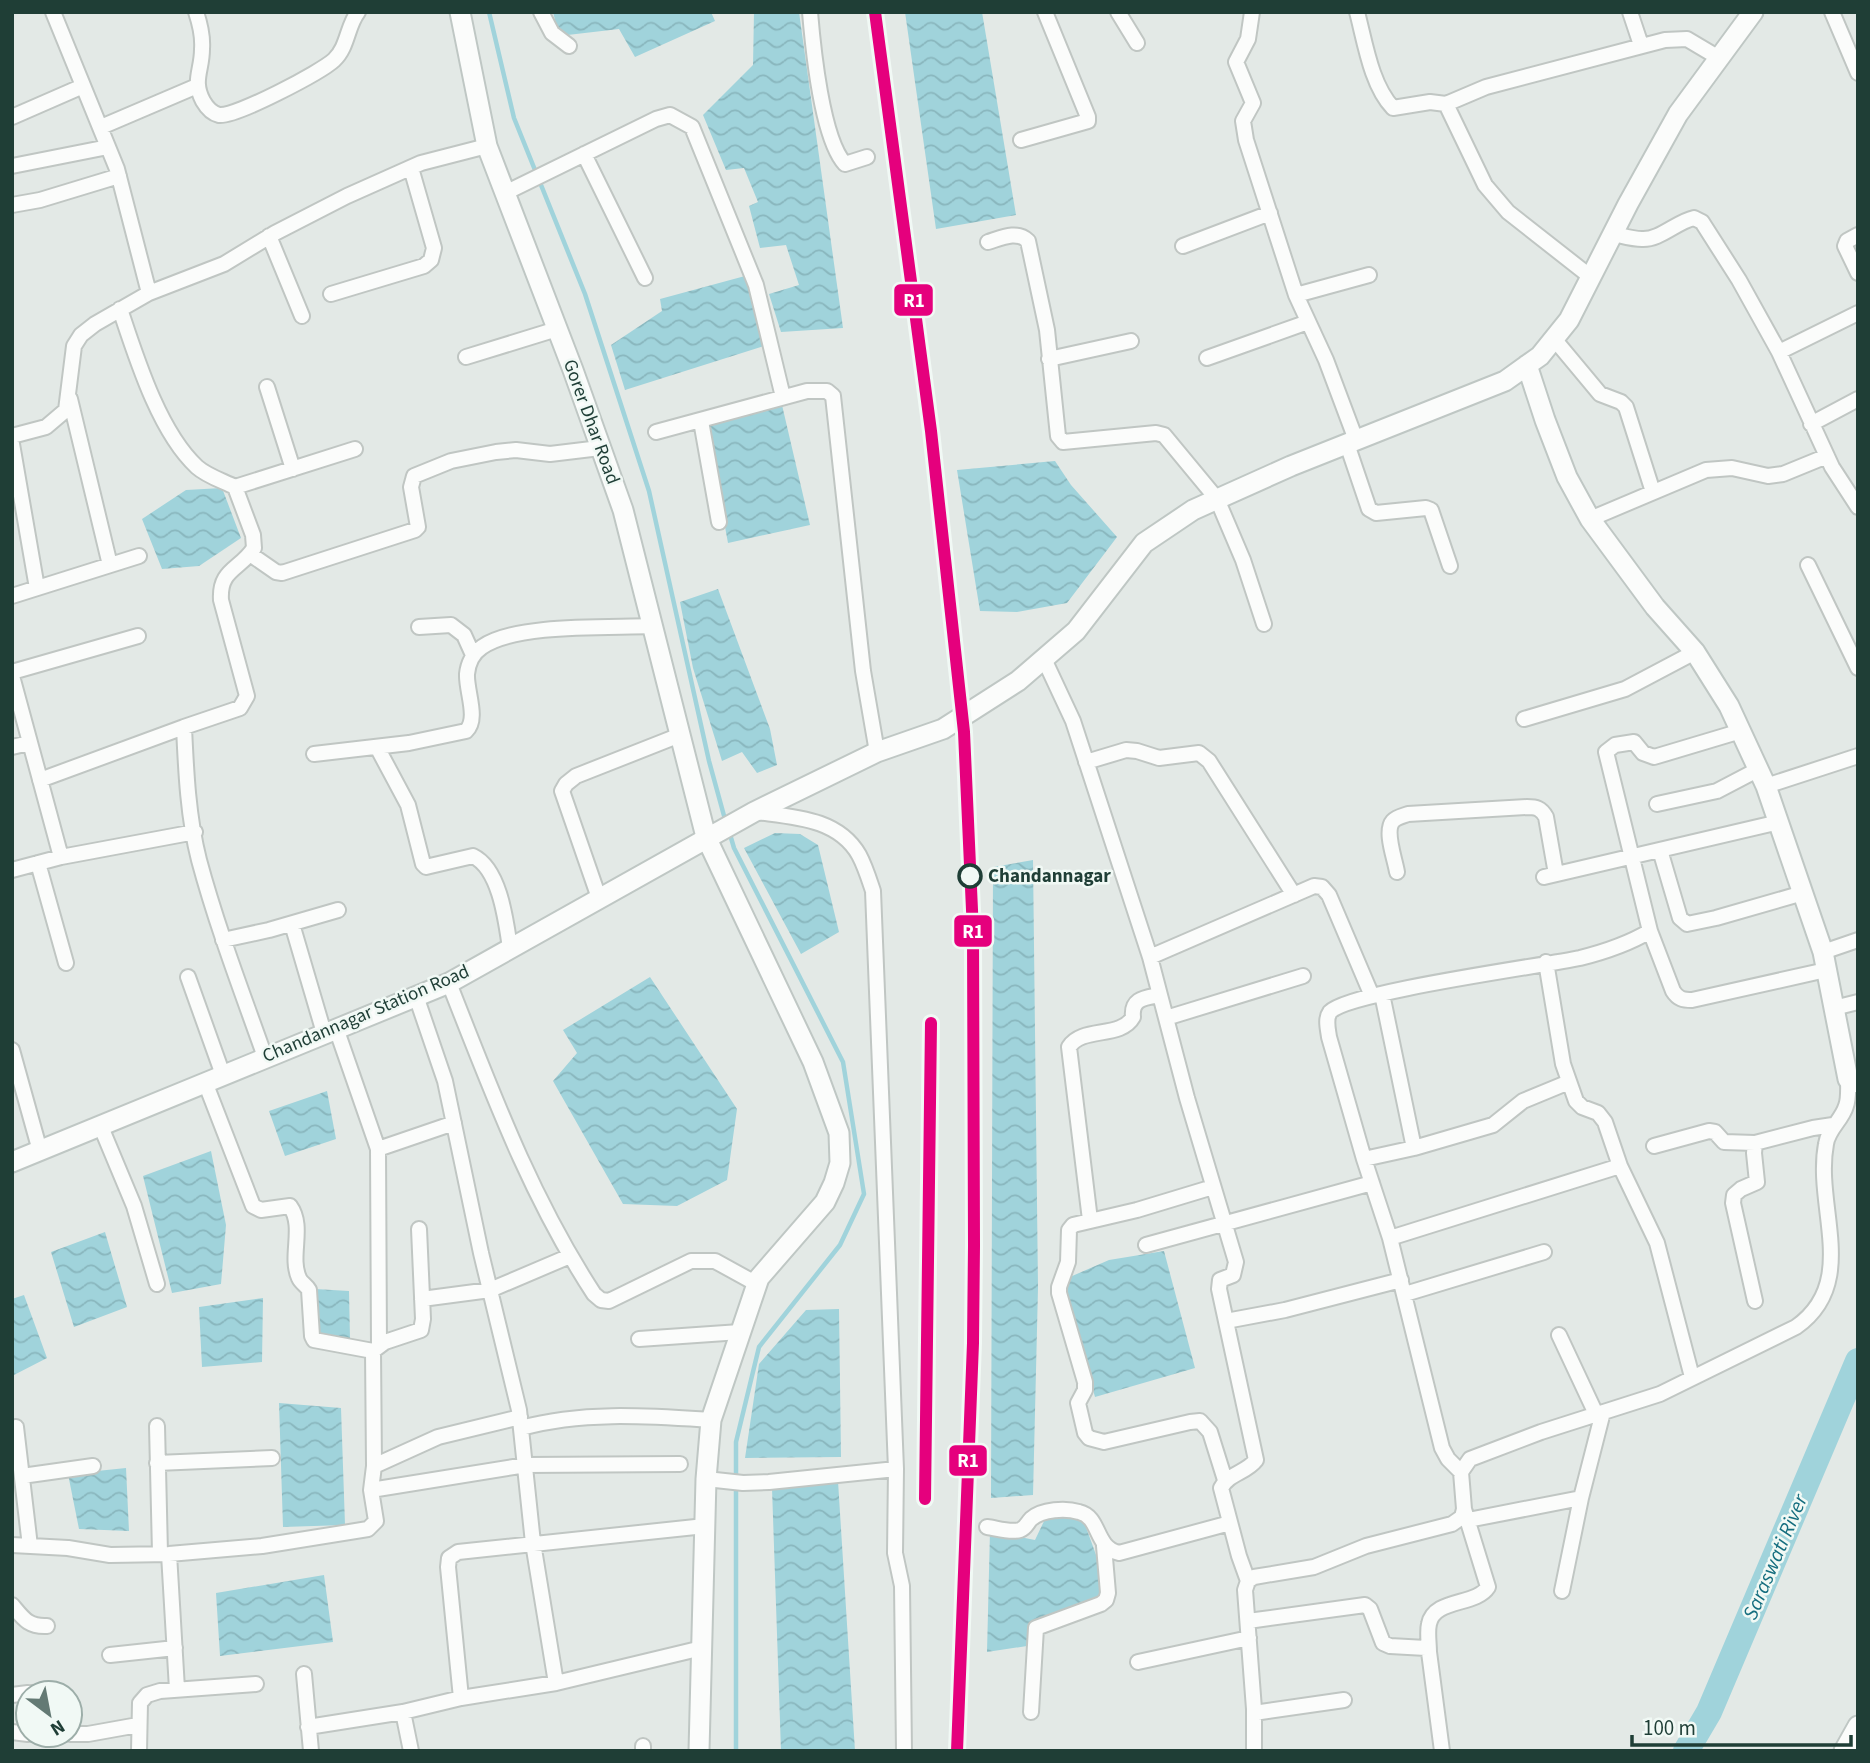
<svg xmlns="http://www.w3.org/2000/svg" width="1870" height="1763" font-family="'Source Sans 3',sans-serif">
	<defs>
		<pattern id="water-waves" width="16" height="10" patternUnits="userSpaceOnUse" patternTransform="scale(1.75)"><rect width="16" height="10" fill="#a0d3db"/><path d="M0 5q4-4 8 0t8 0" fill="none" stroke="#89b6bd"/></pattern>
	</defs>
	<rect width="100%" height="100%" fill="#e3e9e6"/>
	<!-- water -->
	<path fill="url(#water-waves)" d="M553,12H711L715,21L635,57L619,29L559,36Z
		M754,12H799L843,328L781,332L769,294L799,285L786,245L760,248L749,206L758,202L744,168L726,170L703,115L753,65Z
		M905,12H982L1016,215L936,229Z
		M745,276L764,346L625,390L611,345L662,311L660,299Z
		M782,405L810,525L728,543L706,424Z
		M1055,461L1071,485L1117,537L1067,603L1017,612L980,611L957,470Z
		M222,488L241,538L199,566L162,569L142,519L186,490Z
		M718,589L770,729L777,765L757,773L742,752L722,761L693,668L680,602Z
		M775,833L800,834L818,845L839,932L801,954L744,848Z
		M1033,860L1038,1288L1033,1495L991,1498L993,867Z
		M650,977L737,1109L727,1180L677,1206L623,1204L553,1081L577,1053L563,1030Z
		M327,1091L336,1139L285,1156L269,1111Z
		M211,1151L226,1225L221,1284L172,1293L143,1176Z
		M105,1232L127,1307L74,1327L51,1252Z
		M1164,1251L1195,1368L1095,1397L1063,1280L1109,1260Z
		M315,1289L349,1291L350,1339L315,1336Z
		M24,1295L47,1358L12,1376V1299Z
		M263,1298L262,1362L202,1367L199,1307Z
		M839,1309L841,1457L745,1458L759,1364L806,1310Z
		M279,1403L341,1408L345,1525L283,1527Z
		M126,1468L129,1531L79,1529L68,1474Z
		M838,1481L855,1751H781L772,1488Z
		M1082,1516L1100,1566L1103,1597L1031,1622L1027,1646L987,1652L990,1531L1035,1540L1046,1517Z
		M324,1575L333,1642L220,1656L216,1593Z"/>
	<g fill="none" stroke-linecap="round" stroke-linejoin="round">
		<!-- stream -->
		<path stroke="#a0d3db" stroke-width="4.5" d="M489,12L514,118L585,294L649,491L709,761L726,823
			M729,831L734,848L843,1062L864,1194L840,1245L759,1347L736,1442V1751"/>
		<!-- river -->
		<path stroke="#a0d3db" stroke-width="26" d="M1686,1751L1709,1712L1858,1361"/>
		<!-- street casing -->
		<g stroke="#c0c6c3" stroke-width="18">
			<path id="street" d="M53,12L117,169L149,293
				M196,12C200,24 203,36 202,49C202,71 192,80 203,101C207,108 211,113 219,115C236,117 321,72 334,60C348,47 347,26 358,12
				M541,12L552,33L569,46
				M810,12C813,48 822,139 845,164L867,157
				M1118,12L1137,43
				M1252,12L1248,39L1236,62L1253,103L1243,121L1246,140L1296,295L1326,360L1356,440
				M1357,12C1365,42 1371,85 1393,108L1430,102L1446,104L1485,185L1508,212L1592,278
				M1630,12L1641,45
				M1832,12L1858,73
				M1446,104L1486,87L1665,40L1687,39L1719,58
				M12,117L83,86
				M101,127L197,86
				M1021,140L1088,121V117L1045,12
				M584,154L645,278
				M12,166L108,147
				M505,193L656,119L670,115L692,127L756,285L783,397
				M12,205L40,200L119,176
				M1614,234C1623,236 1633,239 1642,239C1660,240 1676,222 1694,218L1702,222L1739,280L1779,352L1832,467L1858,507
				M1858,235L1847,241L1845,246L1858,273
				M269,236L302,316
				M988,242C1001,238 1017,230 1028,241L1047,330L1058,436L1063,442L1156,433L1164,435L1217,499L1243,560L1264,624
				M1183,246L1270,213
				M331,294L424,266L431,260L434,248L411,168
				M1296,295L1369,275
				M120,309C136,357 159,432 197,467C207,476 223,481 235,487L253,535L254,548C240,570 219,569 221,600L247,696L240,708L184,727C186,771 188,817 199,860C217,927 242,992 265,1057
				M1555,340L1600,394L1621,402L1626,407L1653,492
				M1779,352L1858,313
				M466,357L557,329
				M1207,358L1308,322
				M1049,359L1131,341
				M267,387L293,469
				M70,399L110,565
				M701,421L719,522
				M1811,424L1858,399
				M656,432L807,391H827L833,396L863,671L877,752
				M12,436L46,427L66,410L74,346L81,335L95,324L149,293L224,264L275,233L347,196L421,163L487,146
				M12,444L37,588
				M1347,444L1369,509L1376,513L1426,508L1431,510L1450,566
				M235,487L355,449
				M1590,519L1706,470L1732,468L1768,476L1783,474L1827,456
				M250,554L276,572L282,573L415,530L418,527L411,487L414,476L451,461L496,452L516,450L550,454L600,448
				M1808,565L1858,668
				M12,596L139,556
				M419,627L451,625L464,635L473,655
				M1044,659L1073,721L1150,957L1187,1098L1236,1262L1233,1275L1220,1280L1219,1289L1256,1460C1246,1473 1229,1473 1221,1488L1239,1556L1248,1581
				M12,672L138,636
				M12,676L61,857
				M1524,719L1625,689L1695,652
				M12,747L29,743
				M377,747L408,805L423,864L426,867L430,866L473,856C500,869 506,921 510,948
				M314,754L409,743L466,731C479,719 466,691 467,674C468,664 473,653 482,647C516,623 610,628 652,626
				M1086,762L1126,750L1137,751L1159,758L1199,753L1209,761L1294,895
				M40,780L184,727
				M1766,786L1858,756
				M1657,804L1717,791L1759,769
				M756,812C793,817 838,818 859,855C865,866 869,879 873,891L896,1469L895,1553L902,1586L904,1751
				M1660,850L1680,918L1687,924L1716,918L1803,893
				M38,863L66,963
				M12,870L61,857L195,832
				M1397,872C1395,859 1384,831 1393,821C1397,817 1403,816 1408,814L1527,807C1536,807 1541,808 1546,817L1556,874
				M1544,877L1779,822
				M599,898L562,791L566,784L576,776L680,735
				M292,924L324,1033
				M1650,931L1673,991C1678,999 1683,1000 1692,1000L1826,970
				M223,940L269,930L338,910
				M1823,952L1858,940
				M1150,957L1314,886L1322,887L1329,895L1372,996
				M1546,962L1563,1064L1576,1101L1582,1107L1598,1113L1605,1122L1620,1166L1657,1243L1692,1377
				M188,977L223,1075
				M449,983C492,1092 530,1196 594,1294L601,1300L609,1301L691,1261H715L757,1284
				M1382,994L1414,1148
				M416,996L445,1081L481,1253L519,1410L533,1543L556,1683
				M1834,1008L1858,1002
				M1166,1018L1303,976
				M336,1028L378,1149
				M12,1050L40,1151
				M205,1082L253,1206L261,1210L290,1206C305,1227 289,1256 299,1278C301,1283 306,1285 309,1290L312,1336L314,1340L373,1351
				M101,1127L134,1206L157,1284
				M1654,1146L1709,1131L1715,1132L1724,1142L1755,1143L1813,1128L1833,1125
				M1364,1159L1414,1148L1493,1125L1523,1101L1569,1082
				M1213,1187L1137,1210L1073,1225L1069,1230L1068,1262L1059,1287V1293L1085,1382V1390L1078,1403L1085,1433L1089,1438L1104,1442L1190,1422L1200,1421L1210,1432L1225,1480
				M1090,1220L1069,1047C1082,1026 1121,1039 1133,1017C1131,998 1145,998 1160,995
				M1390,1238L1620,1166
				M1146,1245L1372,1183
				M1405,1294L1544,1252
				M422,1299L490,1290L570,1256
				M1755,1301L1733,1203L1734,1195L1741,1189L1757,1182L1754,1153L1755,1143
				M1226,1321L1285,1310L1401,1280
				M1559,1335L1596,1414
				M639,1339L740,1332
				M379,1346L378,1149L454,1123
				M157,1426L160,1553
				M16,1427L30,1546
				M521,1428C583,1411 648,1416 711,1420
				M157,1463L272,1458
				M374,1466L373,1351L385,1342L421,1330L423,1319L419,1229
				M1461,1472L1448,1459L1442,1448L1390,1238L1364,1159L1329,1037C1328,1029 1325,1019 1330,1012C1348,992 1542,966 1580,958C1604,952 1630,943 1650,931L1606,752L1615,745L1634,742L1643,753L1654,757L1741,731
				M22,1476L93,1466
				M706,1479L743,1483L769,1482L896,1469
				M371,1490L526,1465L680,1464
				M1468,1520L1581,1498
				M987,1527C996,1528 1010,1533 1020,1530C1026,1528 1027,1523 1031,1519C1042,1509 1066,1508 1079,1512C1101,1517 1094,1547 1119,1553L1230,1523
				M12,1545L68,1548L110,1555L169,1554L262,1546L368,1529L376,1521L371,1490L374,1466L438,1437L520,1417
				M169,1554L177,1689
				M1562,1591L1581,1498L1603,1412
				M12,1605C23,1618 28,1627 47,1626
				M1248,1621L1365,1605L1370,1609L1383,1643L1390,1646L1426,1648L1429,1652L1442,1751
				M1429,1652C1429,1643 1427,1632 1429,1624C1434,1598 1476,1606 1488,1587L1464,1509
				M110,1655L175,1648
				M1138,1662L1249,1638
				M304,1674L311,1751
				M32,1693L48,1692
				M12,1695L28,1693
				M461,1698L448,1567L449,1558L458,1552L705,1526
				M403,1712L411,1751
				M1031,1712L1036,1628L1101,1604L1106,1600L1108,1593L1104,1546
				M1254,1713L1344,1700
				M308,1727L403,1712L461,1698L556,1683L702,1648
				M12,1732L28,1734
				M70,1734H88L138,1725
				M643,1746V1751
				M139,1751L140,1703L147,1695L160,1691L256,1684
				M1254,1751V1709L1245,1590L1248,1581L1254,1577L1314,1567L1366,1546L1452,1524L1462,1517L1464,1509L1461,1472L1470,1459L1541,1432L1660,1394L1796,1327C1860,1282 1814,1207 1826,1144C1828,1129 1842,1120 1846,1106C1849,1099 1848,1087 1848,1079"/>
		</g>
		<!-- secondary casing -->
		<g stroke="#bfc7c4" stroke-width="23">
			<path id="secondary" d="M460,12L487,146L573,370L623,510L706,837L813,1062L839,1133L840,1163L834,1183L825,1202L759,1278L711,1420L706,1479L699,1751
				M1527,365L1545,420L1567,477L1590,519L1655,607L1695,652L1729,706L1766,786L1823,952L1848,1079L1858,1083
				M12,1162L449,983L754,812L877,752L943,729L1018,681L1076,631L1144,543L1193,510L1291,466L1505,381L1540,356L1569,320L1628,204L1678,114L1753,12
				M1844,1751L1858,1726"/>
		</g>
		<!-- street -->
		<use href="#street" stroke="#fbfcfb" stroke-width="14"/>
		<!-- secondary -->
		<use href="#secondary" stroke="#fbfcfb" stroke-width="19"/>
		<!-- rail-1 casing -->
		<g stroke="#f1f9f5" stroke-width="18">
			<path id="rail-1" d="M875,12L931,431L964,732L973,932L974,1246L973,1343L957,1751
				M925,1499L931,1023"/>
		</g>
		<!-- rail-1 -->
		<use href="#rail-1" stroke="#e5007d" stroke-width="12"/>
	</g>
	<!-- markers -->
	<circle fill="#f1f9f5" stroke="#1f3e36" stroke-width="3.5" cx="970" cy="876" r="11"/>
	<g text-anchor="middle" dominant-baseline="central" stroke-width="5" stroke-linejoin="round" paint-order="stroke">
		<!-- street labels -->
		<g font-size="19" fill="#1f3e36" stroke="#f1f9f5">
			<text transform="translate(591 422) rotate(70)">Gorer Dhar Road</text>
			<text transform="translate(366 1014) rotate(-23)">Chandannagar Station Road</text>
		</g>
		<!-- stop labels -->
		<g font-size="19" font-weight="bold" fill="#1f3e36" stroke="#f1f9f5" text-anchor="start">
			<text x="988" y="876">Chandannagar</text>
		</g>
		<!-- water labels -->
		<g font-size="21" font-style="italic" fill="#156e7f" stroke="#f1f9f5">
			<text transform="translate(1775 1557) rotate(-67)">Saraswati River</text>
		</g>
	</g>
	<g stroke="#f1f9f5" stroke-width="2.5">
		<rect x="893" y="283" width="41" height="34" rx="7" fill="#e5007d"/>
		<rect x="953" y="914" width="40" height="34" rx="7" fill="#e5007d"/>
		<rect x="948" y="1444" width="40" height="33" rx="7" fill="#e5007d"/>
	</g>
	<g font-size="19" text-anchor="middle" font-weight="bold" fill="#fff">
		<text x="914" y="307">R1</text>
		<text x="973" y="938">R1</text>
		<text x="968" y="1467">R1</text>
	</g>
	<!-- border -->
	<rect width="1870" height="1763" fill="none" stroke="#1f3e36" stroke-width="28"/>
	<!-- north arrow -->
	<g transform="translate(49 1714) rotate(148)"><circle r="33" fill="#f1f9f5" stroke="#9daea9" stroke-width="2"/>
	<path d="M0-5L12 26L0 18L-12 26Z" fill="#647a74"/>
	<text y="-10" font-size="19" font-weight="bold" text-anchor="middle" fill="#1f3e36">N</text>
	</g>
	<!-- scale -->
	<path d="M1632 1735v10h219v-10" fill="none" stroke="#1f3e36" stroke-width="3.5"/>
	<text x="1643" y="1735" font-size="21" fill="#1f3e36" stroke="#f1f9f5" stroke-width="5" paint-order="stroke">100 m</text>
</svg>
